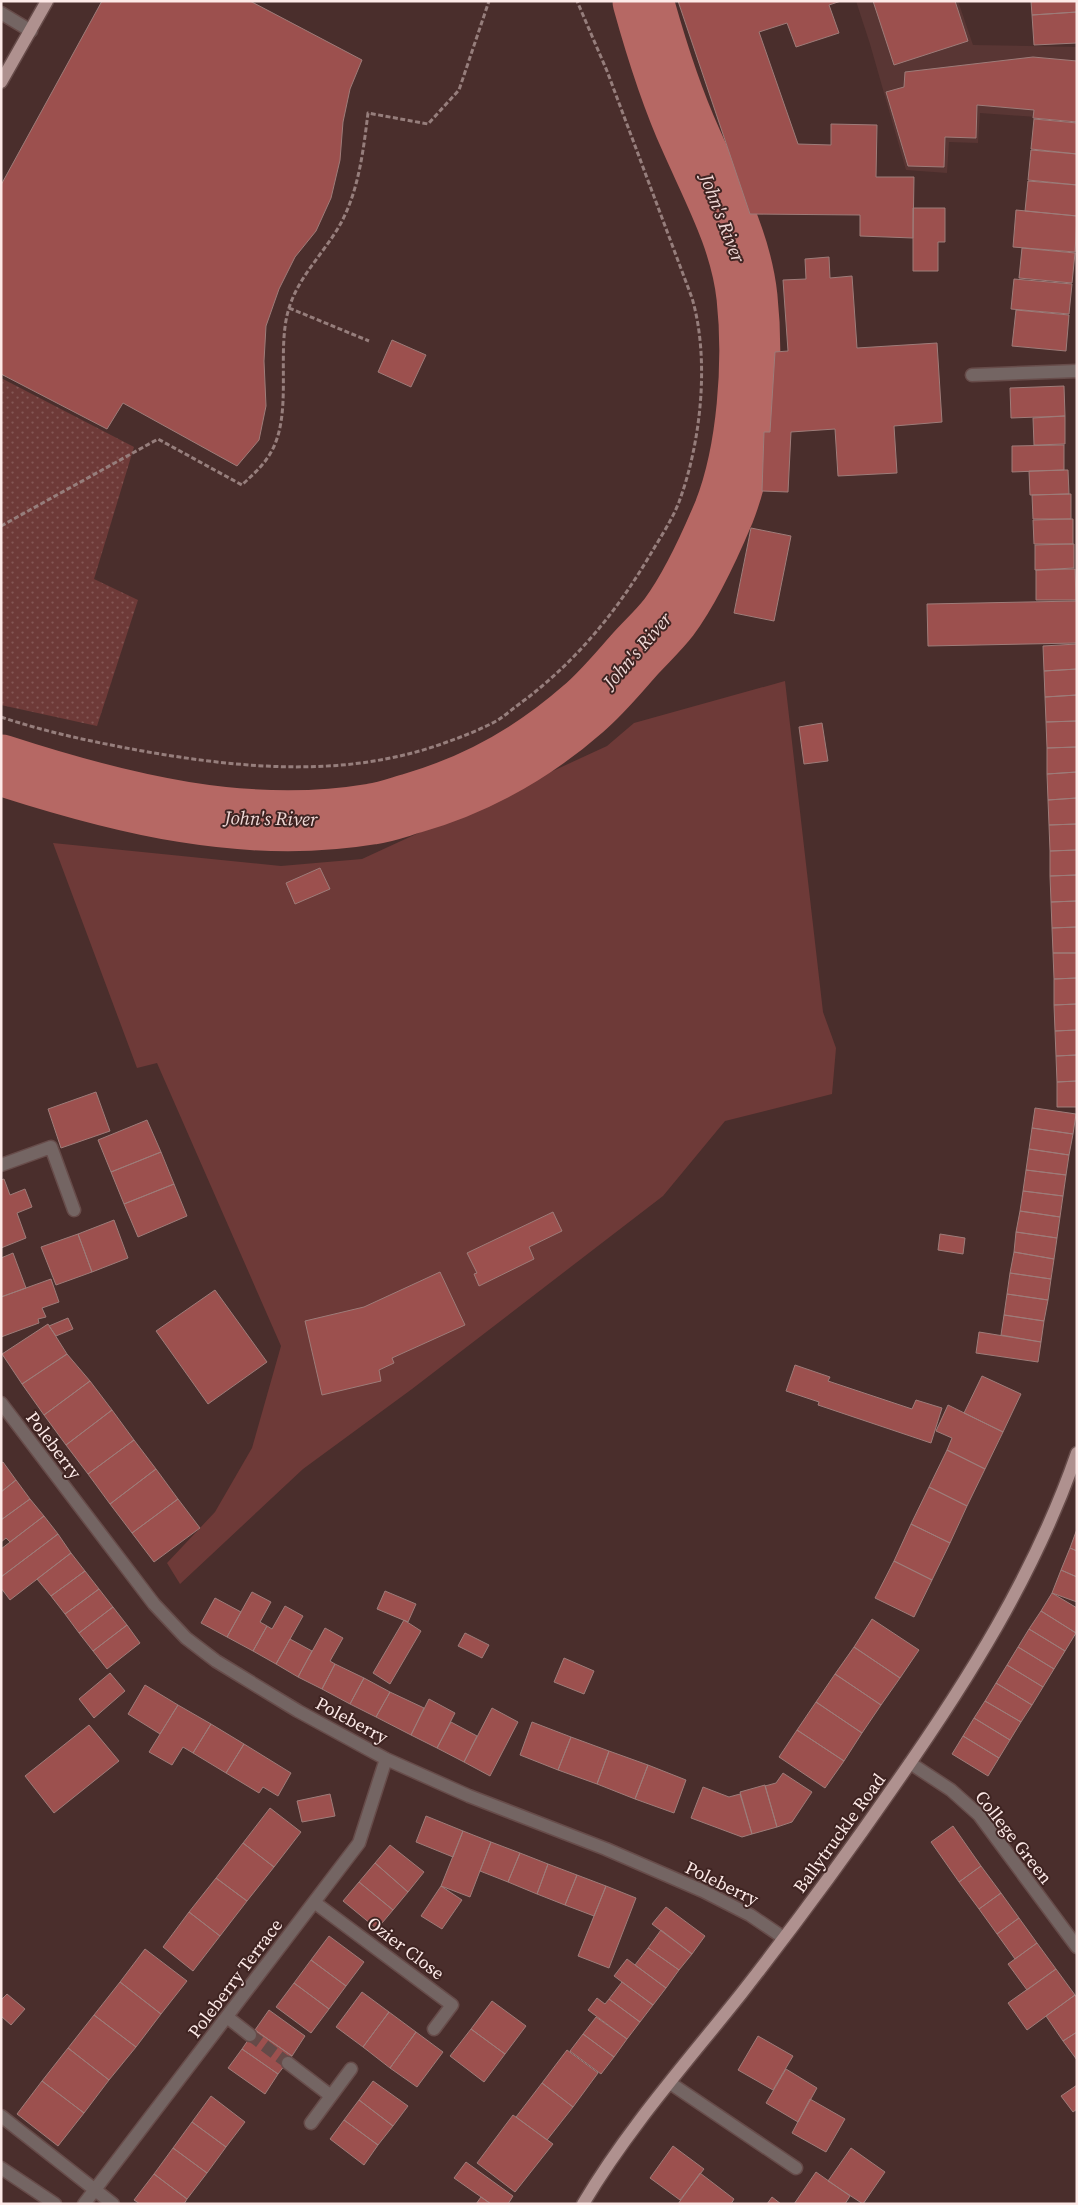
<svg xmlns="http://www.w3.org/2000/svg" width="1078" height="2205" font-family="'Source Serif 4',serif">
	<defs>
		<pattern id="grass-dots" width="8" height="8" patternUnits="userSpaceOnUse" patternTransform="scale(1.25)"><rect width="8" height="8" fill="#6e3a38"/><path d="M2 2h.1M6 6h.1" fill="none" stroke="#845755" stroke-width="1.8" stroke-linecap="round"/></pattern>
	</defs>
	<rect width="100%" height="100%" fill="#4a2e2c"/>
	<!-- built -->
	<path fill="#593634" d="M856,1H958L973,45L1077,47V120L980,113L978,143L949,142L947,173L906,170L870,44Z"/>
	<!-- grass -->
	<path fill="url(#grass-dots)" d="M1,378L134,447L94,579L138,600L97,726L1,705Z"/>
	<!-- park -->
	<path fill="#6e3a38" d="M785,681L823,1012L836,1048L832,1094L725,1121L663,1196L412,1389L303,1469L180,1584L167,1563L215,1512L252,1448L281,1346L157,1063L137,1068L53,843L281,866L362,859L607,746L634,723Z"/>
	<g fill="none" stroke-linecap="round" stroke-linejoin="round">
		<!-- river -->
		<path stroke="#b66864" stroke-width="61" d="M1,765C121,804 246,835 372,814C386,812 399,807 413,803C475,785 534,752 583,709C602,693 619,672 636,653C647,641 659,630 669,617C689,590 711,543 724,512C748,451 754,362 747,297C741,241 714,192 691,140C671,96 656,48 643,1"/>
	</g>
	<!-- building -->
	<path fill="#9c504e" stroke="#9e7c79" d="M102,1H250L362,60L350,89L343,122L340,160L331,198L316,231L295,257L279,289L266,326L264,361L266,406L259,440L237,466L123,403L107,429L1,374V185Z
		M678,1H841L829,5L839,33L796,47L787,23L759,32L798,144L831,145V124L877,125L876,177H914L913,238L860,236V215L750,214Z
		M873,1H955L968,41L894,65Z
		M1031,1H1077V12L1032,15Z
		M1077,12V43L1034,45L1032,15Z
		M1033,57L1077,61V122L1033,118L1034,110L977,105L976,138L945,137L944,167L908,166L886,92L904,87L905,72Z
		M1034,119L1077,123V154L1031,149Z
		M1031,150L1077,154V185L1028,180Z
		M1028,181L1077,185V216L1025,211Z
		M913,208H945V242H938V271H913Z
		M1016,210L1077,216L1075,252L1013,247Z
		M1022,248L1075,253L1072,283L1019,278Z
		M829,257L830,278L852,276L857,348L937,343L942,422L894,426L897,473L838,476L835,429L791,432L788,492L762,491L764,432H770L775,352L788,351L783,280L806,279L805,259Z
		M1014,279L1072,284L1069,314L1011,309Z
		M1016,310L1069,315L1066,351L1012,346Z
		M392,340L426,355L411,387L378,372Z
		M1064,386L1065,416L1011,418L1010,388Z
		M1065,416V444L1034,445L1033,418Z
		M1064,445V470L1012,472V446Z
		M1064,470H1068L1069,494L1030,495L1029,471Z
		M1067,494H1071V519H1033L1032,495Z
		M1069,519H1073V544H1034L1033,520Z
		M751,528L791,536L774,621L734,613Z
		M1070,544H1074V568L1035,570V545Z
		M1075,569L1076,600H1036V570Z
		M1077,601V643L928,646L927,604Z
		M1077,644V669L1044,671L1043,646Z
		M1077,669V695L1045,697L1044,671Z
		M1077,695V721L1046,722L1045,697Z
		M1077,721V747L1047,748L1046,722Z
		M822,723L828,761L804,764L799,727Z
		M1077,747V772L1047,774V748Z
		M1077,772V798L1048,800L1047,774Z
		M1077,798V824L1049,825L1048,800Z
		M1077,824V850L1050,851L1049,825Z
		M1077,850V875L1050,876V851Z
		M320,868L330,889L295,904L286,883Z
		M1077,875V901L1051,902L1050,876Z
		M1077,901V927L1052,928L1051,902Z
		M1077,927V953H1053L1052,928Z
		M1053,953H1077V978L1054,979Z
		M1077,978V1004L1054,1005V979Z
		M1077,1004V1030L1055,1031L1054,1005Z
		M1077,1030V1055L1056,1056L1055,1031Z
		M1077,1055V1081L1057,1082L1056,1056Z
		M1077,1081V1107H1057V1082Z
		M96,1092L110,1131L61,1148L48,1109Z
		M1035,1108L1076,1114L1073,1134L1032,1128Z
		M147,1120L161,1152L111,1172L98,1140Z
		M1032,1128L1073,1134L1069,1155L1029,1149Z
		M1029,1149L1069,1155L1066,1175L1026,1170Z
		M161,1152L174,1184L124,1204L111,1172Z
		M1026,1170L1066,1175L1063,1196L1023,1191Z
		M4,1179L10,1195L25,1189L32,1207L17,1213L26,1238L1,1248V1180Z
		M174,1184L187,1216L138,1237L124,1204Z
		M1023,1191L1063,1196L1060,1217L1020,1211Z
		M1020,1211L1060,1217L1057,1238L1016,1232Z
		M553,1212L562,1231L529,1247L534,1259L479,1286L474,1274L477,1273L467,1253Z
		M114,1220L128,1258L92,1272L78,1234Z
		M1016,1232L1057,1238L1054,1259L1014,1252Z
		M78,1234L92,1272L56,1285L41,1247Z
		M940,1234L965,1238L963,1254L938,1250Z
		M1014,1252L1054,1259L1051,1279L1010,1273Z
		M13,1253L26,1288L1,1297V1258Z
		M440,1272L465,1325L392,1358L394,1363L379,1370L381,1381L322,1395L305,1321L364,1307Z
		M1010,1273L1051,1279L1048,1300L1007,1294Z
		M51,1279L59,1302L42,1308L46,1317L38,1319L39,1323L1,1337V1297Z
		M215,1290L267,1362L208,1404L156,1331Z
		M1007,1294L1048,1300L1044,1321L1004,1315Z
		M1004,1315L1044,1321L1041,1342L1001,1335Z
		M68,1318L73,1329L56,1336L49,1326Z
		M48,1324L67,1354L22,1384L2,1354Z
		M979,1332L1041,1342L1038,1362L976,1353Z
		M67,1354L90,1381L44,1415L22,1384Z
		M795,1365L830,1377L828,1381L912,1409L916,1400L942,1408L931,1443L818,1405L819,1402L786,1391Z
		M982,1376L1021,1394L1003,1432L964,1413Z
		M90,1381L112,1410L66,1445L44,1415Z
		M948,1405L1003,1432L985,1469L947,1450L952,1438L936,1431Z
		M112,1410L134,1440L88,1474L66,1445Z
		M134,1440L156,1469L110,1504L88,1474Z
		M947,1450L985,1469L967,1506L929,1487Z
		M3,1462L16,1480L1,1492V1463Z
		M156,1469L178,1499L132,1533L110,1504Z
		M16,1480L30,1499L1,1520V1492Z
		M929,1487L967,1506L950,1543L911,1524Z
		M30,1499L44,1516L10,1542L6,1538L1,1542V1520Z
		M178,1499L200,1528L154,1562L132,1533Z
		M44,1516L58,1534L1,1577V1549Z
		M911,1524L950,1543L932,1580L894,1561Z
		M1077,1529V1551L1070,1548Z
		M58,1534L71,1553L10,1600L1,1588V1577Z
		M1070,1548L1077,1551V1577L1061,1570Z
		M71,1553L85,1571L51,1596L37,1579Z
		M894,1561L932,1580L914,1617L875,1598Z
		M1061,1570L1077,1577V1602L1052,1593Z
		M85,1571L99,1589L65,1614L51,1596Z
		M99,1589L113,1607L79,1633L65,1614Z
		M385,1591L416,1604L408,1622L377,1609Z
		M252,1592L271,1602L260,1622L267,1626L253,1651L227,1637Z
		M1052,1593L1077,1608L1076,1633L1041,1611Z
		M215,1598L241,1612L227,1637L201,1623Z
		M285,1606L303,1616L276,1664L253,1651L267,1626L272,1629Z
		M113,1607L127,1625L93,1651L79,1633Z
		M1041,1611L1076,1633L1065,1651L1029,1629Z
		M872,1619L919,1650L900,1678L854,1647Z
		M404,1620L421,1631L390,1684L373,1673Z
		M127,1625L140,1643L107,1669L93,1651Z
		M325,1628L343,1638L330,1661L335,1664L322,1689L298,1677Z
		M1029,1629L1065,1651L1054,1669L1018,1647Z
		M465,1633L489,1645L482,1658L458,1646Z
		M290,1639L312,1651L298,1677L276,1664Z
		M854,1647L900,1678L881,1705L835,1674Z
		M1018,1647L1054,1669L1043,1687L1007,1665Z
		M564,1658L594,1671L584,1694L554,1682Z
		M335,1664L364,1678L350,1704L322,1689Z
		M1007,1665L1043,1687L1032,1705L996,1683Z
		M110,1673L125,1691L94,1718L79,1699Z
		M835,1674L881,1705L862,1733L816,1702Z
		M364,1678L390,1692L376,1717L350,1704Z
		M996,1683L1032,1705L1021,1722L985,1701Z
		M145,1685L178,1705L160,1734L128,1714Z
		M390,1692L424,1708L411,1735L376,1717Z
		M429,1699L455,1713L437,1748L411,1735Z
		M985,1701L1021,1722L1010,1740L974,1718Z
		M816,1702L862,1733L844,1761L797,1730Z
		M178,1705L211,1724L193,1753L183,1747L172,1765L149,1752Z
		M492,1708L518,1722L490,1776L464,1762Z
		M974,1718L1010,1740L999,1758L963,1736Z
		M451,1722L477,1736L464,1762L437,1748Z
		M532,1722L571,1737L558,1770L520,1755Z
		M211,1724L244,1744L226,1773L193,1753Z
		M89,1725L119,1761L54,1813L25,1776Z
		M797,1730L844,1761L825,1788L779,1757Z
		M963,1736L999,1758L988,1776L952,1754Z
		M571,1737L609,1751L597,1784L558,1770Z
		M244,1744L291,1773L278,1796L263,1787L259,1793L226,1773Z
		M609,1751L648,1765L635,1799L597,1784Z
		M648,1765L686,1780L674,1813L635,1799Z
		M783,1773L812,1792L792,1822L777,1827L765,1786L776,1783Z
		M765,1785L777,1827L752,1834L740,1792Z
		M703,1787L729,1797L740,1794L752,1834L742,1837L691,1818Z
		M330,1794L335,1816L302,1822L297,1801Z
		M270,1808L301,1832L274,1867L243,1843Z
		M426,1816L463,1831L453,1857L416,1842Z
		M953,1826L981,1866L959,1882L931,1842Z
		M463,1831L491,1842L470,1897L441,1886Z
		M491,1842L520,1853L508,1882L480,1871Z
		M243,1843L274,1867L247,1901L216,1878Z
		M390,1845L424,1872L408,1892L375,1863Z
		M520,1853L548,1864L537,1894L508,1882Z
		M375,1863L408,1892L393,1910L359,1882Z
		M548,1864L577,1875L565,1905L537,1894Z
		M981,1866L1001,1893L979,1909L959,1882Z
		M577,1875L606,1886L594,1916L565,1905Z
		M216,1878L247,1901L220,1936L189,1912Z
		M359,1882L393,1910L377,1929L343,1901Z
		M441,1886L462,1900L442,1929L421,1916Z
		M606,1886L636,1898L609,1968L578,1956Z
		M1001,1893L1019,1918L997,1934L979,1909Z
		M666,1907L705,1936L692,1954L652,1924Z
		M189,1912L220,1936L193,1971L163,1947Z
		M1019,1918L1037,1943L1015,1959L997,1934Z
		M661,1930L692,1954L679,1970L648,1948Z
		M329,1936L364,1962L346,1986L311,1960Z
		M1037,1943L1056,1969L1027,1990L1008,1964Z
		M648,1948L679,1970L666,1988L635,1965Z
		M145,1949L187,1981L161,2014L120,1982Z
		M627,1959L666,1988L653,2005L614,1976Z
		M311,1960L346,1986L329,2009L294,1983Z
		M1056,1969L1075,1995L1027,2030L1008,2003Z
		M120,1982L161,2014L136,2047L94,2015Z
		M622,1982L653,2005L640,2022L609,1999Z
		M294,1983L329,2009L311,2033L276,2007Z
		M362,1992L389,2012L363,2047L336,2027Z
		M7,1994L25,2009L11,2025L1,2016V2000Z
		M1075,1995L1077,1998V2032L1063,2041L1046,2016Z
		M597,1998L605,2004L609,1999L640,2022L627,2039L588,2010Z
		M492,2001L526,2026L505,2054L471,2029Z
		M269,2010L305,2036L292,2056L255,2030Z
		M389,2012L416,2032L390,2068L363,2047Z
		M94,2015L136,2047L109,2080L68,2048Z
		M596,2017L627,2039L614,2057L583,2034Z
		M471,2029L505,2054L484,2082L450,2056Z
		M255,2030L292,2056L278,2074L242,2049Z
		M416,2032L443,2052L417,2087L390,2068Z
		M1077,2032V2060L1063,2041Z
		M583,2034L614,2057L601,2074L570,2051Z
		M758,2036L793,2056L773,2090L738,2070Z
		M68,2048L109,2080L84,2113L42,2081Z
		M242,2049L278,2074L265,2094L228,2068Z
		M567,2050L598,2073L573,2107L542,2083Z
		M786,2069L817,2088L798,2122L766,2103Z
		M42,2081L84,2113L58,2146L17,2114Z
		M373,2081L408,2106L393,2126L359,2100Z
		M542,2083L573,2107L547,2140L516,2117Z
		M1077,2085V2109L1073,2112L1061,2096Z
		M211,2096L245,2122L226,2147L192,2122Z
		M810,2099L845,2119L826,2152L792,2133Z
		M359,2100L393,2126L378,2145L344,2120Z
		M513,2115L553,2144L515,2192L477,2163Z
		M344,2120L378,2145L364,2165L330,2139Z
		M192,2122L226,2147L207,2173L173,2148Z
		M673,2146L704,2169L680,2200L650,2178Z
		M173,2148L207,2173L187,2199L154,2174Z
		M851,2148L885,2172L863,2204L828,2181Z
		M466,2162L513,2196L508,2204H491L454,2178Z
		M816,2172L850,2196L845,2204H794Z
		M700,2173L734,2199L731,2204H678Z
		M154,2174L187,2199L184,2204H140L134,2200Z
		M481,2197L491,2204H476Z
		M772,2197L781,2204H767Z"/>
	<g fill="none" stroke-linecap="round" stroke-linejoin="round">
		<!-- minor-tunnel -->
		<path stroke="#654a48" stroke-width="12" stroke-dasharray="12 6" stroke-linecap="butt" d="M250,2035L288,2063"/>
		<!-- minor casing -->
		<g stroke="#674c4a" stroke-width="15">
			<path id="minor" d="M1,13L31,31
				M972,375L1077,371
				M1,1165L51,1147L74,1210
				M1,1403L154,1604L186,1638L216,1661L298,1711L386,1759L469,1796L606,1849L703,1891L750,1915L784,1938
				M910,1763L951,1790L979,1815L1077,1947
				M314,1902L452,2005L434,2029
				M227,2017L250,2035
				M288,2063L331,2096
				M670,2083L796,2168
				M1,2116L113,2204
				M311,2123L351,2069
				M1,2168L55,2204
				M84,2204L359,1843L386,1759"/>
		</g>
		<!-- major casing -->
		<g stroke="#674c4a" stroke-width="15">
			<path id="major" d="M1,82L47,1
				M583,2204C628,2128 687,2062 741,1994C794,1926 845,1857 894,1786C967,1682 1035,1574 1077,1453"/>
		</g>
		<!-- path -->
		<path stroke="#967e7c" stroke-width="3" stroke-dasharray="5 2.5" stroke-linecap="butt" d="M289,308L369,341
			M1,526L158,439L242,485C251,476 261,468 268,457C295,418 275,353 289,308C298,279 319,258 335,233C358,198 363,153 368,113L428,124L459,90L489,1
			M1,717C49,733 98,743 148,752C248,769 350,778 447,742C464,736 482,729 498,720C507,714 516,706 526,699C578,659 617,611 650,555C660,538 672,520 679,502C701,443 710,359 692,298L607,71L577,1"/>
		<!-- minor -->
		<use href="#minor" stroke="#746563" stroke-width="12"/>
		<!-- major -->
		<use href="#major" stroke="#af918f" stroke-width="12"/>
	</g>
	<g text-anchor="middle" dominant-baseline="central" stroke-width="4" stroke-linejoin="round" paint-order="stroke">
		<!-- street labels -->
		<g font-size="18" fill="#fdeae8" stroke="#3f2422">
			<text transform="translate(54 1445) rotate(53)">Poleberry</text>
			<text transform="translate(352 1720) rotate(28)">Poleberry</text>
			<text transform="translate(839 1833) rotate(-54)">Ballytruckle Road</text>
			<text transform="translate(1014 1837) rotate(52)">College Green</text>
			<text transform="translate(722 1883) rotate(26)">Poleberry</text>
			<text transform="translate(406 1948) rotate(37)">Ozier Close</text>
			<text transform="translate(235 1978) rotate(-53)">Poleberry Terrace</text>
		</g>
		<!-- water labels -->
		<g font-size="19" font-style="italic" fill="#f1dad8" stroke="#3f2422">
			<text transform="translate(723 218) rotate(69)">John's River</text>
			<text transform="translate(637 650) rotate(-49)">John's River</text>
			<text transform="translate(271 818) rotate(1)">John's River</text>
		</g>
	</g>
	<!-- border -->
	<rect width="1078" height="2205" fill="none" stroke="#fdeae8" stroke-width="5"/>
</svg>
